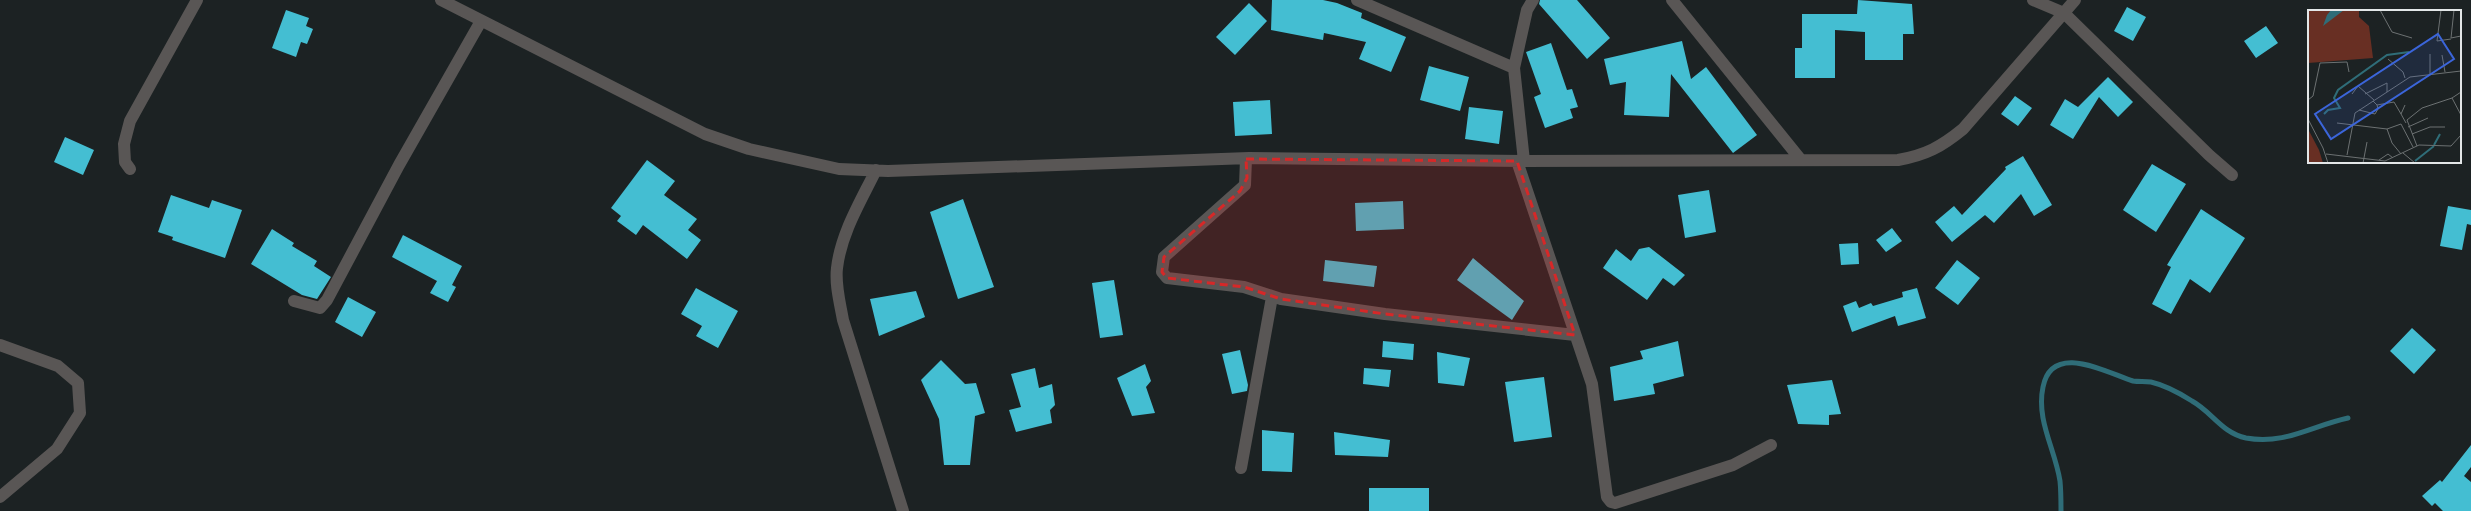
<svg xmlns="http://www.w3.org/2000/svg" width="2471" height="511" font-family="'Space Grotesk',sans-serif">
	<rect width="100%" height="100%" fill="#1c2223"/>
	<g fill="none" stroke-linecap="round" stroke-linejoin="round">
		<!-- stream -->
		<path stroke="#2f6d78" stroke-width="5" d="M2061,511C2061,501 2061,491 2060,481C2055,449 2036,420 2043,387C2052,341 2107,373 2133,381C2139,382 2145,381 2151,382C2164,385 2181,394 2192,401C2212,412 2222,433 2246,438C2285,445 2311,426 2348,418"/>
	</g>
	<!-- building -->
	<path fill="#44bed2" d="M1272,0H1323L1337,3L1362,13L1361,18L1406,37L1391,72L1359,59L1366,42L1324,33L1323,40L1271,30Z
		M1540,0H1577L1610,38L1587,59L1539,4Z
		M1858,0L1912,4L1914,34H1903V60H1865V32L1835,30V78H1795V48H1802V14H1857Z
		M1249,3L1267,21L1235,55L1216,37Z
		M2127,7L2146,17L2133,41L2114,31Z
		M286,10L309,18L306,26L313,29L307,44L301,42L296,57L272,48Z
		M2266,26L2278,43L2256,58L2244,41Z
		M1682,41L1691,79L1706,67L1757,135L1733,153L1671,74L1669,117L1624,115L1626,82L1610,85L1604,59Z
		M1551,43L1567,90L1572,89L1578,107L1570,109L1573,118L1545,128L1534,97L1541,94L1526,52Z
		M1429,66L1469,77L1460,111L1420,100Z
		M2108,77L2133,102L2118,117L2099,97L2073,139L2050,125L2065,99L2078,107Z
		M2015,96L2032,108L2018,126L2001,114Z
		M1270,100L1272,134L1235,136L1233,102Z
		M1469,107L1503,111L1499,144L1465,139Z
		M65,137L94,150L83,175L54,162Z
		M2023,156L2052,205L2034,216L2021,194L1994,223L1985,215L1952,242L1935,222L1954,206L1962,215L2006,169L2005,167Z
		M647,160L675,181L664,195L697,219L688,230L701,240L687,259L643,225L636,235L617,221L621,216L611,208Z
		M2152,164L2186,184L2156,232L2123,210Z
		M1709,190L1716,232L1685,238L1678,195Z
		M171,195L209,208L212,200L242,210L225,258L172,240L173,237L158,232Z
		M963,199L994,287L958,299L930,212Z
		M1403,201L1404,229L1356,231L1355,203Z
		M2448,206L2471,210V225L2467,224L2462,250L2440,246Z
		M2201,209L2245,238L2210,293L2190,279L2171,314L2152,304L2171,267L2167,265Z
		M1892,228L1902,241L1886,252L1876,240Z
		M272,229L294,243L292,246L317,261L314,266L331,277L317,299L302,295L251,264Z
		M403,235L462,266L452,285L456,287L448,302L430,293L437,281L392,257Z
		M1858,243L1859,264L1841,265L1839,244Z
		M1649,247L1685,275L1674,286L1663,278L1647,300L1603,268L1616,249L1631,261L1639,249Z
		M1473,258L1524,301L1512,320L1457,280Z
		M1325,260L1377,266L1374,287L1323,281Z
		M1957,260L1980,278L1958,305L1935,288Z
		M1114,280L1123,335L1100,338L1092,283Z
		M696,288L738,311L718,348L696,336L702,326L681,314Z
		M1917,288L1926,318L1898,326L1895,316L1852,332L1843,306L1856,301L1859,308L1871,303L1873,306L1903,297L1902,292Z
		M916,291L925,317L879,336L870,299Z
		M348,297L376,312L362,337L335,322Z
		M2412,328L2436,350L2414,374L2390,351Z
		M1383,341L1414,344L1413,360L1382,357Z
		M1678,341L1684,376L1653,384L1655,394L1614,401L1610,367L1643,359L1640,351Z
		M1240,350L1248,385L1247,391L1232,394L1222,354Z
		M1437,352L1470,358L1464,386L1438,383Z
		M941,360L965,384L976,383L985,413L975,416L970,465H944L939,419L921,380Z
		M1145,364L1151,381L1146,387L1155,413L1132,416L1117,378Z
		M1035,368L1039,388L1052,384L1055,405L1050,410L1052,423L1016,432L1009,410L1021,407L1011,374Z
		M1364,368L1391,370L1389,387L1363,384Z
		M1544,377L1552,437L1514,442L1505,382Z
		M1832,380L1841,414L1829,415V425L1798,424L1787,385Z
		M1262,430L1294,433L1292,472L1262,471Z
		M1334,432L1390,440L1388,457L1335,455Z
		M2471,445V467L2464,476L2471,482V511H2443L2435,503L2432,506L2422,496L2440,480L2442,482Z
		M1369,488H1429V511H1369Z"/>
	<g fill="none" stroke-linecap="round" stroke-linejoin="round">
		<!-- street -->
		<path stroke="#595655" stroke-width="12" d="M441,0L705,134L749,149L839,169L888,171L1249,158L1524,161L1898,160C1926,155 1941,147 1963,129L2075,0
			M1357,0L1514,68L1524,161
			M1672,0L1801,160
			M2033,0L2064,13L2209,155L2232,175
			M1514,68L1527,10L1533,0
			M1246,159L1245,185L1164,257L1162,272L1167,278L1244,287L1281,299L1385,314L1575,335
			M1517,161L1592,384L1607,497L1611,502L1615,503L1733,465L1771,445
			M130,169L125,162L124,144L130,121L197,0
			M876,170C861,201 841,233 837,268C835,285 840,303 843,320L903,511
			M294,301L320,308L327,300L399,165L481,21
			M0,345L58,366L78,383L80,413L57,449L0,497
			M1241,468L1272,297"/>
	</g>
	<!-- marked area -->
	<path fill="#d62828" fill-opacity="0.2" stroke="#d62828" stroke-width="3" stroke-dasharray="8 5" stroke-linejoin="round" d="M1246,159L1517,161L1575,335L1385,314L1281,299L1244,287L1167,278L1162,272L1164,257L1240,191L1247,178Z"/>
	<!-- overview -->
	<g transform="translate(2308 10)">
		<rect width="153" height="153" fill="#1c2223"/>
		<path d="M0,0H51V7L61,16L65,48L0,53Z" fill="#682f23"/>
		<path d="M0,119L11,140L15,153H0Z" fill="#682f23"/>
		<path d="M23,0H36L15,16L19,5Z" fill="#2f6d78"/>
		<path fill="none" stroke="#2f6d78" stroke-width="2" d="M16,104L20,100L32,98L26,88L30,80L79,45L101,42M126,135L132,124M107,151L126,136"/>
		<path fill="none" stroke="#6c7172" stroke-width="1" d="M72,0L84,22L104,28M133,0L129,31L143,29M146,0L143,28L153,26M134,45L137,62M80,49L95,62L97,68M122,64V44M44,84L50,76L66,90M57,84L79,73V82M144,88L153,105M0,90L5,86L12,53L39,52L41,62M65,91L69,95L86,92L93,104M97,95L93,104L98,113M51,100L67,104L70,99L69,95M0,109L15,138L20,153M29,113L79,119L84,133L93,144M100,117L120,108M79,119L93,114L105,137M104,124L122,117H137M109,136L99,110L114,98L144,88L153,82M95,143L107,153M18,144L77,151L111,135L143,136L153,125M39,145L47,103L102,67L153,61M71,150L80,144L85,148M55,153L59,132"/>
		<path fill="#3b65da" fill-opacity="0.15" stroke="#3b65da" stroke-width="2" d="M130,24L146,49L23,129L7,104Z"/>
		<rect width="153" height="153" fill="none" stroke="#e3e7e8" stroke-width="2"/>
	</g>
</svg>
